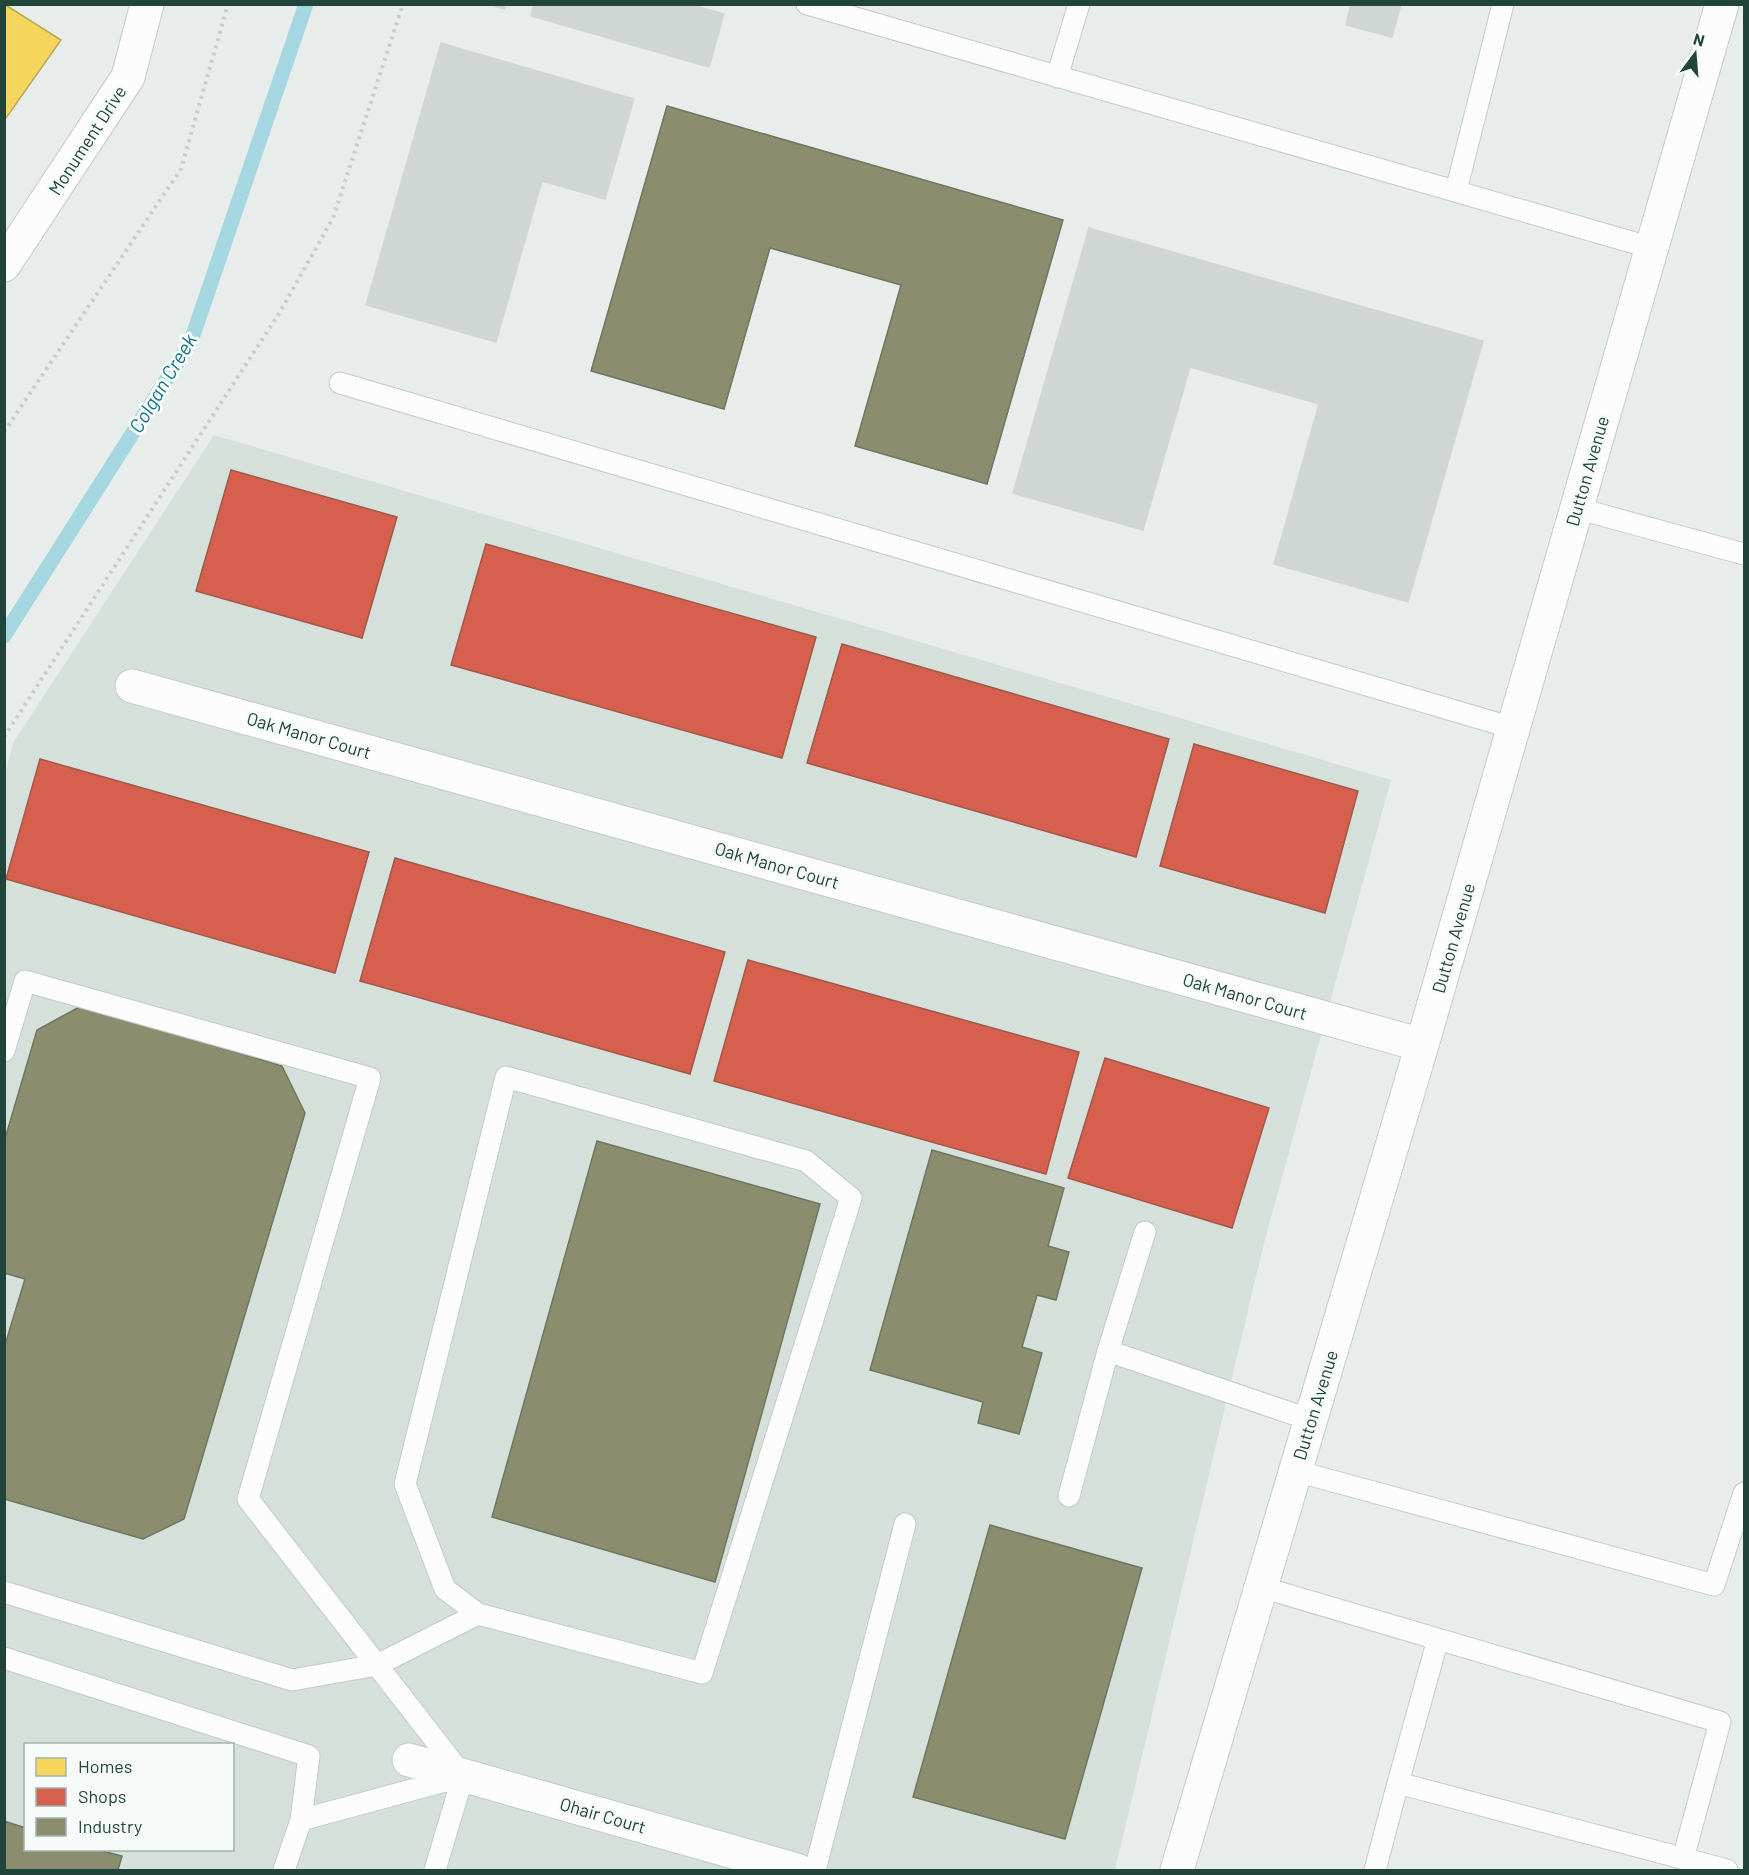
<svg xmlns="http://www.w3.org/2000/svg" width="1749" height="1875" font-family="Barlow,sans-serif">
	<rect width="100%" height="100%" fill="#e8edeb"/>
	<!-- built -->
	<path fill="#d5e0db" fill-rule="evenodd" d="M214,435L1391,780L1264,1243L1115,1870H5V774L13,743ZM26,1744H232V1850H26Z"/>
	<!-- homes -->
	<path fill="#f6d55c" stroke="#b6aa52" stroke-width="1.5" d="M4,4L61,40L4,121Z"/>
	<!-- shops -->
	<path fill="#d6604d" stroke="#a05848" stroke-width="1.5" d="M231,470L397,517L362,638L196,591Z
		M486,544L816,637L782,758L451,665Z
		M842,644L1169,739L1136,857L807,763Z
		M1194,744L1358,791L1325,913L1160,866Z
		M40,759L369,852L335,973L6,879Z
		M395,858L725,952L690,1074L360,981Z
		M748,960L1079,1052L1046,1174L714,1081Z
		M1105,1058L1269,1108L1232,1228L1068,1178Z"/>
	<!-- industry -->
	<path fill="#8c8c6e" stroke="#6c775f" stroke-width="1.5" d="M667,106L1063,220L987,484L855,446L901,285L770,248L724,409L591,371Z
		M81,1006L282,1066L305,1113L184,1519L143,1539L4,1499V1348L25,1279L4,1273V1142L37,1030Z
		M597,1141L820,1204L715,1582L492,1517Z
		M932,1150L1064,1188L1048,1246L1069,1252L1056,1300L1037,1295L1022,1347L1042,1353L1019,1434L978,1423L983,1402L870,1370Z
		M990,1525L1142,1568L1065,1839L913,1797Z
		M4,1821L26,1828V1850H99L122,1856L118,1870H4Z"/>
	<g fill="none" stroke-linecap="round" stroke-linejoin="round">
		<!-- stream -->
		<path stroke="#a4d7e0" stroke-width="15" d="M4,636L191,341L306,4"/>
	</g>
	<!-- building -->
	<path fill="#d0d6d4" stroke="#d0d6d4" stroke-width="1.5" d="M488,4H506L504,9Z
		M534,4H689L724,14L709,67L531,16Z
		M1351,4H1401L1392,37L1346,25Z
		M441,43L634,99L605,199L542,181L496,342L366,305Z
		M1089,228L1483,341L1408,602L1274,564L1319,404L1190,367L1143,530L1013,493Z"/>
	<g fill="none" stroke-linecap="round" stroke-linejoin="round">
		<!-- lane casing -->
		<g stroke="#c4cac8" stroke-width="23">
			<path id="lane" d="M807,4L1652,248
				M1057,77L1079,4
				M1456,191L1503,4
				M340,383L1513,728
				M1576,508L1744,554
				M4,1051L25,981L370,1078L248,1499L463,1776
				M1108,1351L1145,1232
				M1296,1471L1714,1585L1744,1493
				M1069,1496L1108,1351L1311,1420
				M1261,1587L1720,1722L1683,1859
				M4,1592L292,1680L377,1665L478,1614L702,1673L851,1198L806,1161L506,1077L405,1484L445,1589L478,1614
				M4,1658L309,1756L301,1820
				M1398,1783L1438,1639
				M284,1870L301,1820L463,1776L435,1870
				M815,1870L905,1524
				M1375,1870L1398,1783L1727,1870"/>
		</g>
		<!-- street casing -->
		<g stroke="#c4cac8" stroke-width="35">
			<path id="street" d="M4,265L128,77L147,4
				M132,686L1422,1045
				M409,1760L797,1870
				M1177,1870L1422,1045L1722,4"/>
		</g>
		<!-- path -->
		<path stroke="#c6cfcd" stroke-width="4" stroke-dasharray="3 4.5" stroke-linecap="butt" d="M4,432L181,169L228,4
			M4,737L280,312L333,218L403,4"/>
		<!-- lane -->
		<use href="#lane" stroke="#fcfcfc" stroke-width="21"/>
		<!-- street -->
		<use href="#street" stroke="#fcfcfc" stroke-width="33"/>
	</g>
	<g text-anchor="middle" dominant-baseline="central" stroke-width="6" stroke-linejoin="round" paint-order="stroke">
		<!-- street labels -->
		<g font-size="18" fill="#21453b" stroke="#f6fbf9">
			<text transform="translate(87 140) rotate(-57)">Monument Drive</text>
			<text transform="translate(1587 471) rotate(-74)">Dutton Avenue</text>
			<text transform="translate(309 735) rotate(16)">Oak Manor Court</text>
			<text transform="translate(777 865) rotate(16)">Oak Manor Court</text>
			<text transform="translate(1453 938) rotate(-74)">Dutton Avenue</text>
			<text transform="translate(1245 996) rotate(16)">Oak Manor Court</text>
			<text transform="translate(1315 1405) rotate(-73)">Dutton Avenue</text>
			<text transform="translate(603 1815) rotate(16)">Ohair Court</text>
		</g>
		<!-- water labels -->
		<g font-size="20" font-style="italic" fill="#12748a" stroke="#f6fbf9">
			<text transform="translate(162 383) rotate(-59)">Colgan Creek</text>
		</g>
	</g>
	<!-- border -->
	<rect width="1749" height="1875" fill="none" stroke="#21453b" stroke-width="12"/>
	<!-- legend -->
	<rect x="24" y="1743" width="210" height="108" fill="#f6fbf9" stroke="#a1b2ad" stroke-width="1.5"/>
	<rect x="36" y="1758" width="30" height="18" fill="#f6d55c" stroke="#a1b2ad" stroke-width="1.5"/>
	<text x="78" y="1773" font-size="18" fill="#21453b">Homes</text>
	<rect x="36" y="1788" width="30" height="18" fill="#d6604d" stroke="#a1b2ad" stroke-width="1.5"/>
	<text x="78" y="1803" font-size="18" fill="#21453b">Shops</text>
	<rect x="36" y="1818" width="30" height="18" fill="#8c8c6e" stroke="#a1b2ad" stroke-width="1.5"/>
	<text x="78" y="1833" font-size="18" fill="#21453b">Industry</text>
	<!-- north arrow -->
	<g transform="translate(1695 54) rotate(16)" stroke="#f6fbf9" stroke-width="4.5" paint-order="stroke">
	<path d="M0-4.5L10 22L0 15L-10 22Z" fill="#21453b"/>
	<text y="-9" font-size="16" font-weight="bold" text-anchor="middle" fill="#21453b">N</text>
	</g>
</svg>
